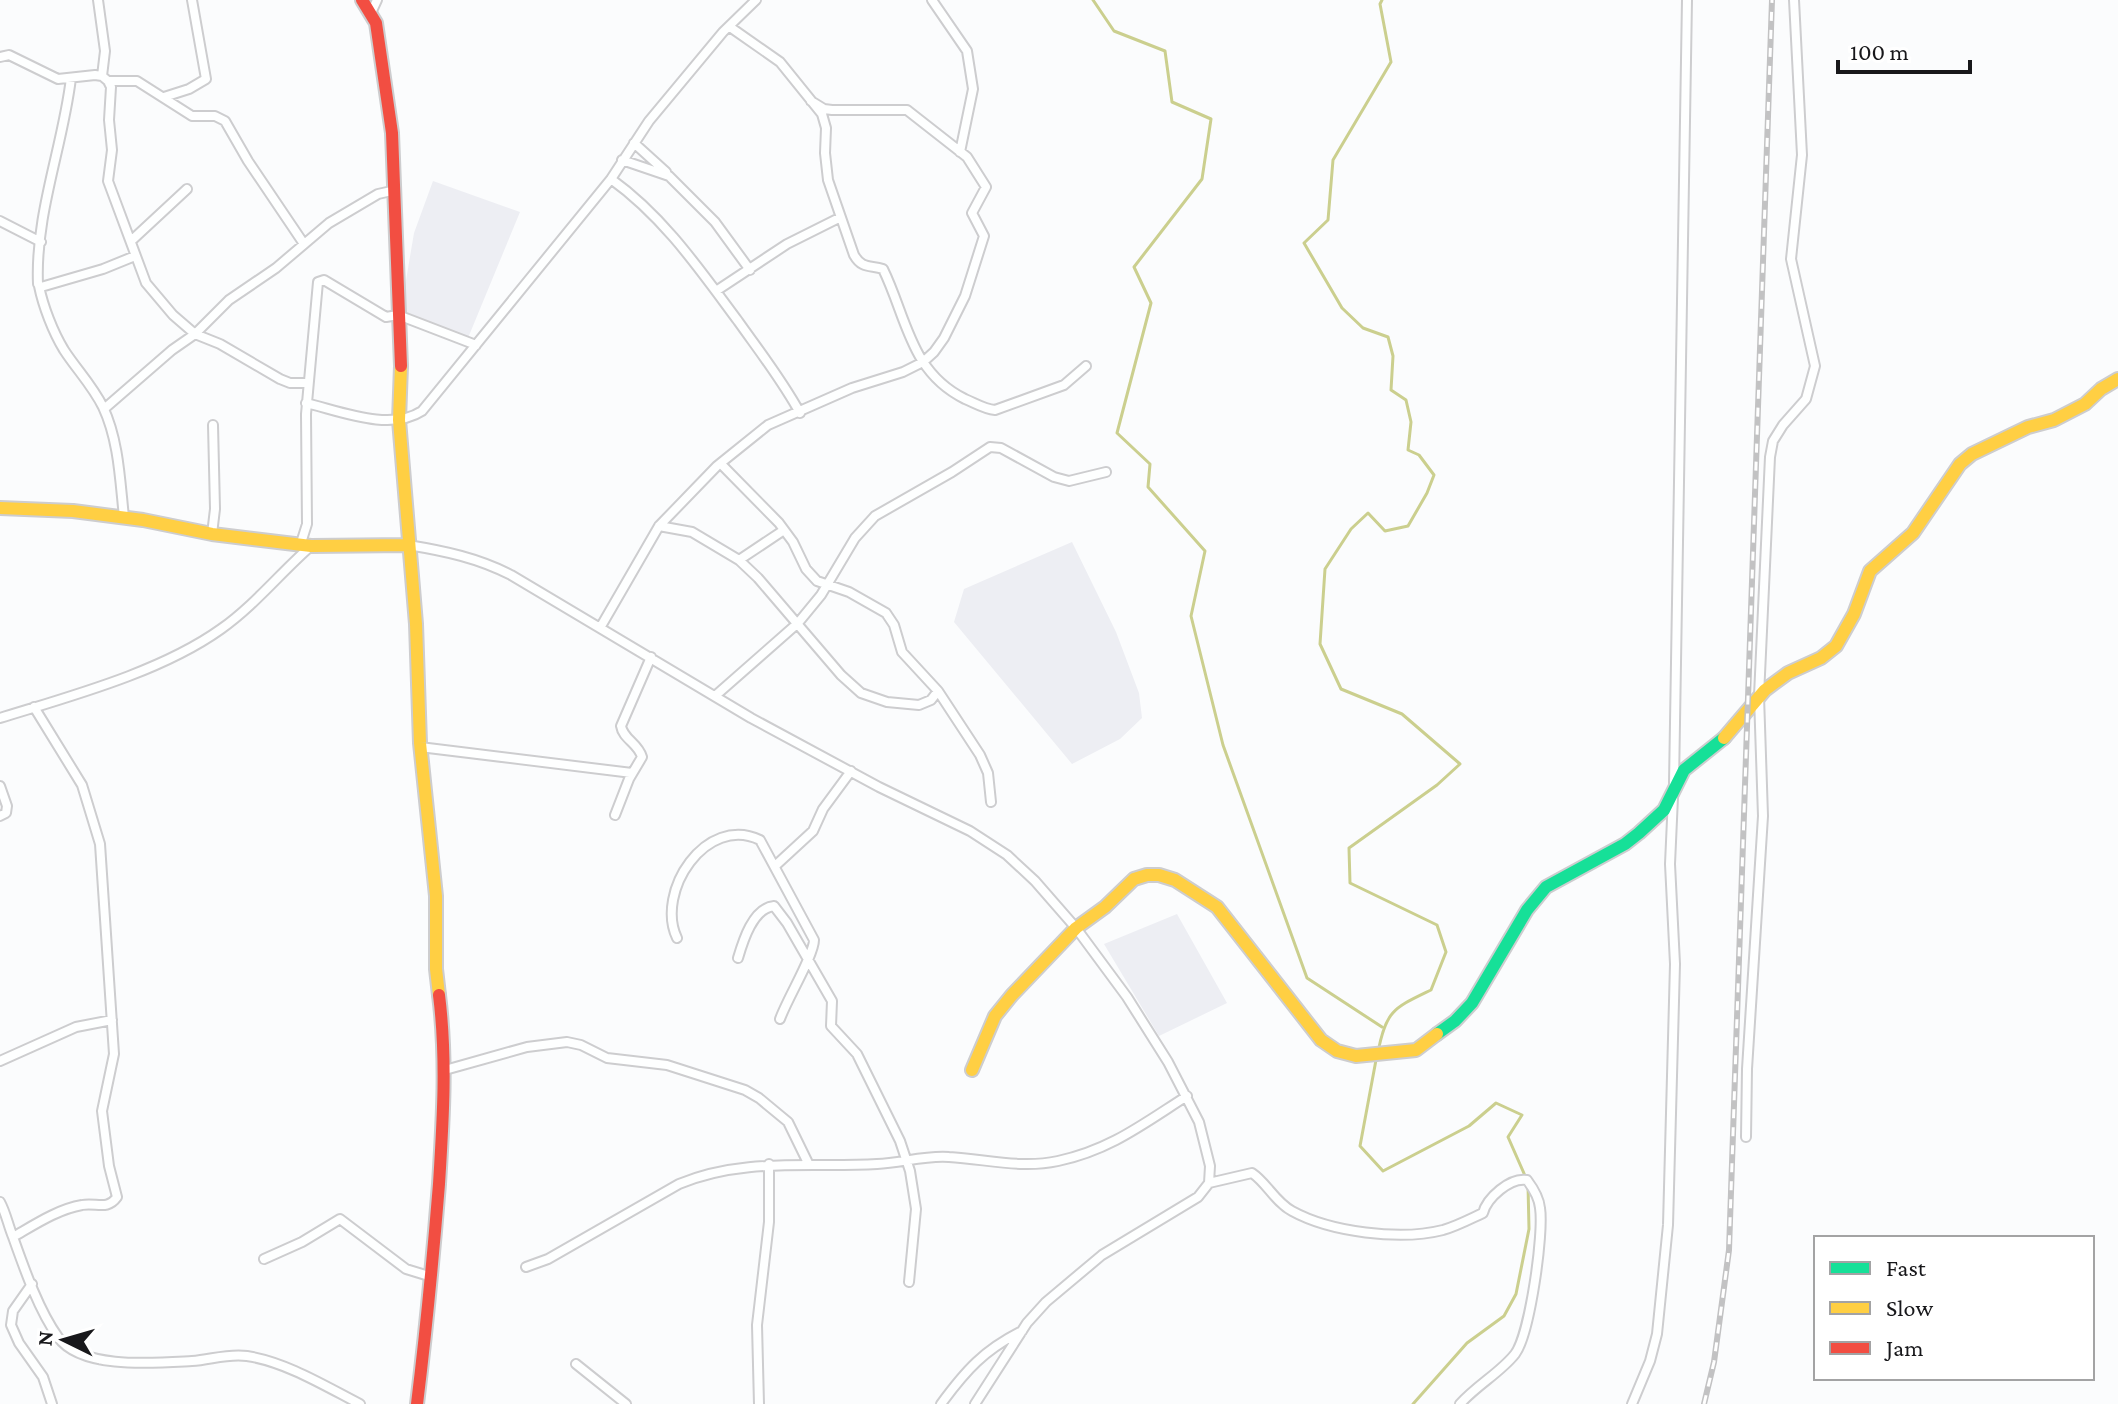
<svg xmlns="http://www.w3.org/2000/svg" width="2118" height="1404" font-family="'Crimson Pro',serif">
	<rect width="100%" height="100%" fill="#fbfcfd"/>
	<!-- built -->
	<path fill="#edeef3" d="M433,181L520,212L468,338L401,310L414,233Z
		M1072,542L1116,632L1139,693L1142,718L1120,739L1072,764L954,622L964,589Z
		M1177,914L1227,1003L1159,1036L1104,944Z"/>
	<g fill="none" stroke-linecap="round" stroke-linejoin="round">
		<!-- stream -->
		<path stroke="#cbcf8e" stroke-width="3" d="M1093,0L1114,31L1165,51L1172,102L1211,119L1202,179L1134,267L1151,303L1117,433L1150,464L1148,487L1205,551L1191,616L1223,745L1307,978L1382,1027
			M1378,1052C1386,1010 1394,1008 1431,990L1446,952L1437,925L1350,883L1349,848L1437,785L1460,764L1402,714L1341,689L1320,644L1325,569L1351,529L1368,513L1385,531L1408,526L1427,493L1434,475L1419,455L1408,450L1411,422L1406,400L1391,390L1393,356L1388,337L1363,328L1342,308L1304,243L1328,220L1333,160L1391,62L1380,4L1382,0
			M1376,1060L1360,1146L1383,1171L1469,1126L1496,1103L1522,1115L1508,1137L1526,1178
			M1413,1404L1467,1343L1504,1316L1516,1294L1529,1229L1528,1185"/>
		<!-- street casing -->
		<g stroke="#cdcdcf" stroke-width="12">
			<path id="street" d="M98,0L105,51L102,76
				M932,0L967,51L973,89L960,152
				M371,13L377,0
				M730,27L780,62L822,114L826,128L825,153L828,180L854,255C862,269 870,265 883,269C907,318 910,372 965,399C975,403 984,409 995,410L1064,385L1086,366
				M0,57L9,55L58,79L95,75L102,76L108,81L111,87L109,120L112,150L108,181L146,283L173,315L195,334L220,344L280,379L290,383H308
				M71,78C63,146 35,214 38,284L41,287L103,269L135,256
				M108,81H137L192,116H215L225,121L248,161L304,244
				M164,97L189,89L206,79L192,0
				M634,143L666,172
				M622,160L669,176L715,222L750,270
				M611,179C664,217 700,270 738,321C760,352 782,380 800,413
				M0,221L41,242
				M131,241L187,189
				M39,286C43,306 53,332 64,350C77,370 92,385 103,407C119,441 120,481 124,517
				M716,291L787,244L839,218
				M306,403C340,411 390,432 422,411L611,179L649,121L723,32L756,0
				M104,409L172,350L195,334L229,300L276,268L329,223L378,194L396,190
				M721,464L779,523L793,542L806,569L817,581L849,592L886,613L894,625L902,652L938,691L980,755L988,773L991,802
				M659,526L692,532L739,560L758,578L841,675L861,693L887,702L919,705L931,700L938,691
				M212,534L215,509L213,425
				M301,543L307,524L306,414L318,282L324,280L386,317L398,315L476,345
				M408,545C445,551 478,558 511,575L751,718L879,787L970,831L1007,855L1035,881L1076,928L1127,997L1168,1062L1199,1122L1210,1166L1209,1183L1198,1197L1102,1255L1046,1302L1027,1323L975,1404
				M739,560L784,530
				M600,628L659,526L717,466L768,425L852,388L903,372L923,362L934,352L944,338L965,296L984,236L972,213L986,187L967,157L907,110H832L824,109L811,101
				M715,696L798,623L821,595L855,538L875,516L952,472L990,447L1001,448L1054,477L1069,481L1106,472
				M0,718C71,696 161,672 221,629C255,605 281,572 311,546
				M420,747L632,773
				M1674,783L1687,0
				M0,786L7,806L6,813L0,816
				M615,815L629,779L642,757C638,743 623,739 621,726L651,657
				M775,866L813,831L823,809L851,771
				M677,938C655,892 706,814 760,840L814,940C814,955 787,999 780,1019
				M738,958C743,941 753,908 774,906L787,923L832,1001L831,1026L857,1054L900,1141L910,1171L916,1209L909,1282
				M0,1061L76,1027L112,1020
				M445,1070L527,1047L567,1042L581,1045L607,1058L667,1065L745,1090L759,1098L788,1122L809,1165
				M1746,1137L1747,1069L1763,816L1759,696L1770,457L1773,441L1783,425L1806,399L1815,366L1791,259L1802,155L1794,0
				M1209,1183L1252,1173C1267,1183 1275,1202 1292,1211C1330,1232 1400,1241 1443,1230C1457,1226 1470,1219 1483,1213C1487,1198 1510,1177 1527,1180C1533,1188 1539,1197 1540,1208C1544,1233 1530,1334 1515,1354C1501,1372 1477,1385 1460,1404
				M0,1202C6,1213 8,1225 13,1237C24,1268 39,1311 58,1337C81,1370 156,1363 192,1361C210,1360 228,1353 247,1356C286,1362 325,1386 360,1404
				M13,1237C34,1225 58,1209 82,1205C96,1202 107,1211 117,1197L109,1166L102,1111L114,1054L100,844L82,785L34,707
				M264,1259L302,1242L340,1219L406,1269L432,1277
				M526,1267L548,1259L679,1184C743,1157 810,1168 877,1164C901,1163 926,1155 949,1157C986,1159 1021,1169 1058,1161C1110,1150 1143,1124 1187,1096
				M32,1284L13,1311L11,1325L19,1343L43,1377L52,1404
				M576,1364L626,1404
				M759,1404L757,1325L769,1222V1164
				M941,1404C966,1370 984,1350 1022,1331
				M1632,1404L1650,1361L1657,1334L1668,1225L1675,964L1670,864L1673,797"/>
		</g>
		<!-- fast casing -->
		<g stroke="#cdcdcf" stroke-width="16">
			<path id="fast" d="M1437,1034L1455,1021L1472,1003L1527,910L1546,887L1625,844L1639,833L1664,810L1684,770L1724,738"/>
		</g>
		<!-- slow casing -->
		<g stroke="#cdcdcf" stroke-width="16">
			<path id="slow" d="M401,366L399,420L416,624L420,743L436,896V969L439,995
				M0,508L73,511L143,520L212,534L311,546L408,545
				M1724,738L1765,690L1788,673L1821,658L1836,646L1854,614L1870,571L1913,533L1960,464L1972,454L2028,427L2054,420L2085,404L2101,389L2118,379
				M972,1070L995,1016L1012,995L1076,928L1105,907L1134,879L1147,875H1159L1175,880L1217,907L1321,1040L1337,1051L1356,1056L1416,1050L1437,1034"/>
		</g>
		<!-- jam casing -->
		<g stroke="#cdcdcf" stroke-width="16">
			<path id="jam" d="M362,0L376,23L392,133L401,366
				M417,1404C426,1331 433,1258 439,1184C443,1120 447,1059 439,995"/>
		</g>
		<!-- street -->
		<use href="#street" stroke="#feffff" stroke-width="8"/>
		<!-- fast -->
		<use href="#fast" stroke="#16e098" stroke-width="12"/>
		<!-- slow -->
		<use href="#slow" stroke="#ffcf43" stroke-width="12"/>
		<!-- jam -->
		<use href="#jam" stroke="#f24e42" stroke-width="12"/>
		<!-- rail casing -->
		<g stroke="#c2c2c3" stroke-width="6">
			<path id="rail" d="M1704,1404L1714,1362L1729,1250L1772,0"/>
		</g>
		<!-- rail -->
		<use href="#rail" stroke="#fff" stroke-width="3" stroke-dasharray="9" stroke-linecap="butt"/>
	</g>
	<!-- legend -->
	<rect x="1814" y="1236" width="280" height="144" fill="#ffffff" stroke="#a3a3a4" stroke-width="2"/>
	<rect x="1830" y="1262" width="40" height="12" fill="#16e098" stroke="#a3a3a4" stroke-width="2"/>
	<text x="1886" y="1276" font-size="24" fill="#18181b">Fast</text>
	<rect x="1830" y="1302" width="40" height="12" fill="#ffcf43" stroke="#a3a3a4" stroke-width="2"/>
	<text x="1886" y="1316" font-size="24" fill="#18181b">Slow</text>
	<rect x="1830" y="1342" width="40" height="12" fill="#f24e42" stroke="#a3a3a4" stroke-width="2"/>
	<text x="1886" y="1356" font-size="24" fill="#18181b">Jam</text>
	<!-- north arrow -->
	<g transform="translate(64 1340) rotate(275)" stroke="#ffffff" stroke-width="6" paint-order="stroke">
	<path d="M0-6L14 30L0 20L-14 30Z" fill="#18181b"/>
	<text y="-12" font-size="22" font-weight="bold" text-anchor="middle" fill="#18181b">N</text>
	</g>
	<!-- scale -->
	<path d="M1838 60v12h132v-12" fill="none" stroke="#18181b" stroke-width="4"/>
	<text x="1850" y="60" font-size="24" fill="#18181b" stroke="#ffffff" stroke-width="6" paint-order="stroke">100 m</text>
</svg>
